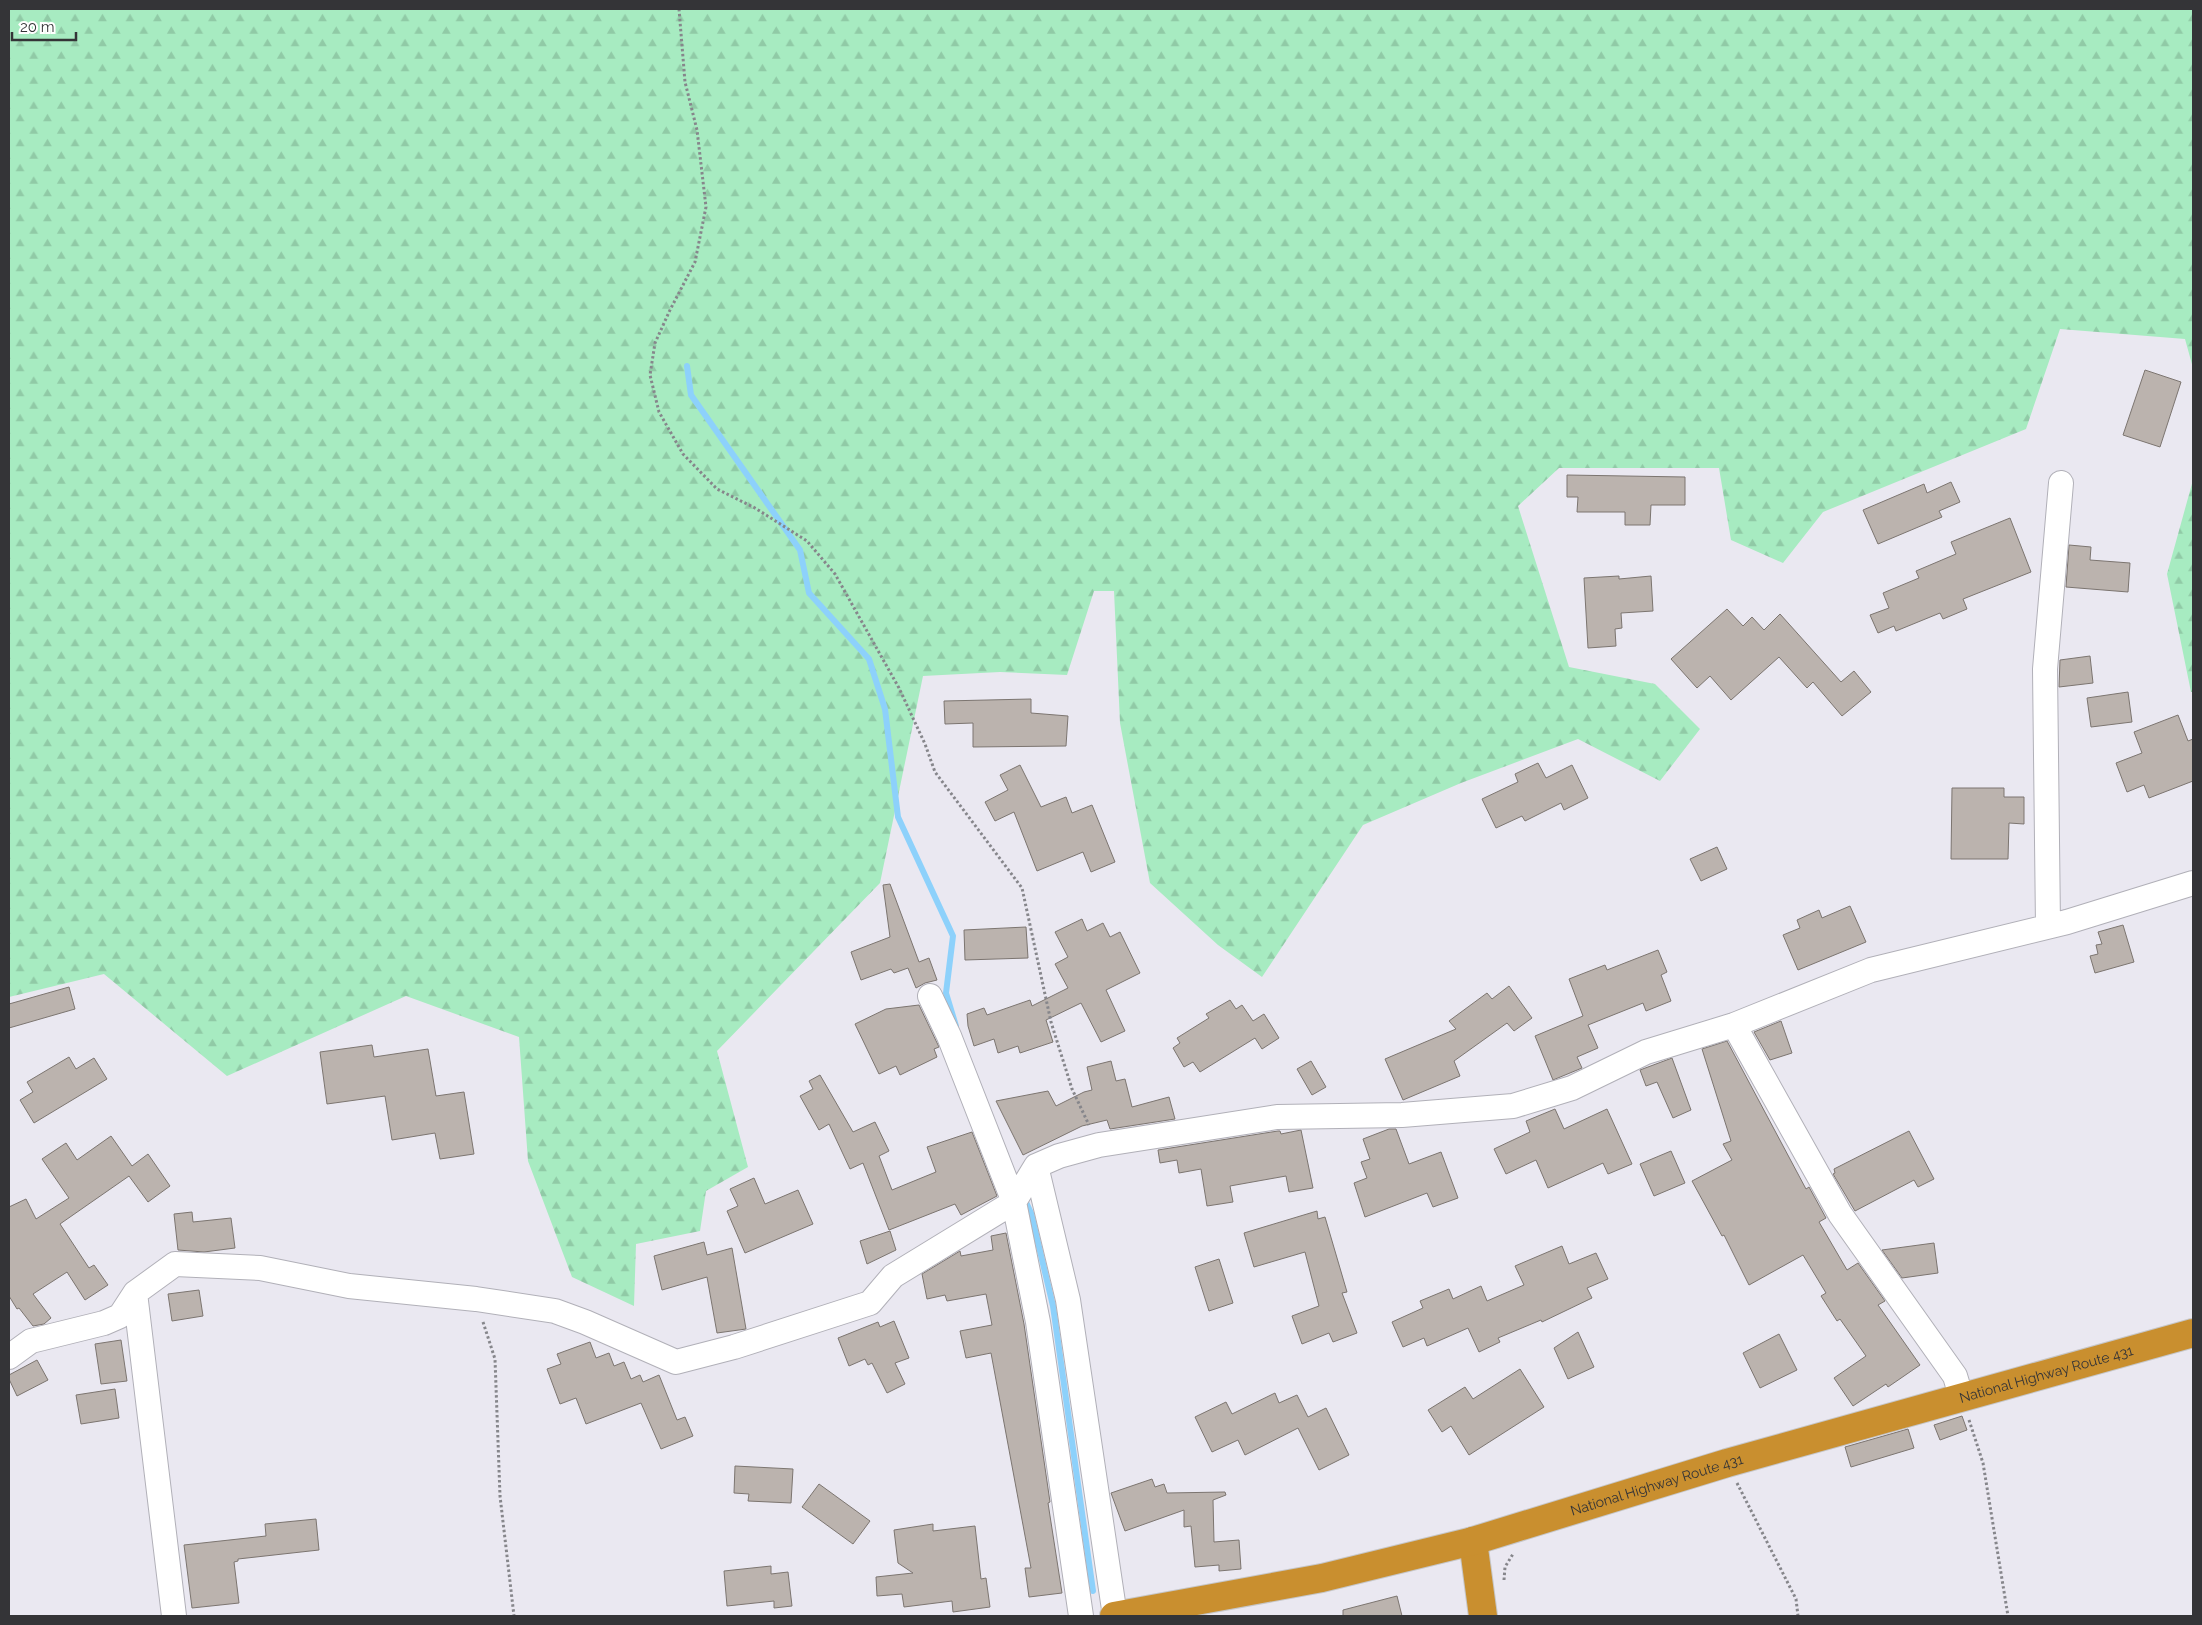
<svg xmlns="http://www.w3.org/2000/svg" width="2202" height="1625" font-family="Raleway,sans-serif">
	<defs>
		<pattern id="forest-firs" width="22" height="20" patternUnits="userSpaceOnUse" patternTransform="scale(1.25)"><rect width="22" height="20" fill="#a7ebc1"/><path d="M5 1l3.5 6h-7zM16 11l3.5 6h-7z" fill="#90caa6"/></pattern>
	</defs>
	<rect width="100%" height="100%" fill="#eae8f1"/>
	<!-- forest -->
	<path fill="url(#forest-firs)" d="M9,9H2193V368L2185,339L2060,329L2026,429L1823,512L1783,563L1731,540L1719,468H1559L1518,506L1569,667L1655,684L1700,729L1660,781L1578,739L1461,783L1363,825L1262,977L1218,945L1150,883L1120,723L1114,591H1094L1067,675L1000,672L923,676L880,883L717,1051L748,1167L706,1191L700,1231L636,1244L634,1306L572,1277L528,1161L519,1037L406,996L227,1076L104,974L9,997Z
		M2193,480V692H2191L2167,574Z"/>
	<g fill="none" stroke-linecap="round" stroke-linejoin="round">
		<!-- stream -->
		<path stroke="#8dd1fb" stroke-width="6" d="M687,366L691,395L800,550L809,593L869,659L885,709L898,817L953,936L946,993L956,1026
			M1024,1198L1031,1213L1053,1306L1093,1591"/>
	</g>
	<!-- building -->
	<path fill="#bbb3ae" stroke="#7c7570" d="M2145,370L2181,382L2160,447L2123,435Z
		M1567,475L1685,477V505H1651L1650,525H1625V512H1577L1578,497H1567Z
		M1951,482L1960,502L1939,511L1942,517L1878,544L1863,510L1924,484L1927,493Z
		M2010,518L2031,572L1963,599L1967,609L1943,619L1940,613L1896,631L1894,626L1878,633L1870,615L1889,608L1883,593L1919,578L1916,571L1956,554L1951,542Z
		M2069,545L2091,547L2090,560L2130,563L2128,592L2066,587Z
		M1619,576V579L1651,576L1653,611L1621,613L1622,628L1615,629L1616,646L1588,648L1584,578Z
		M1727,609L1743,626L1752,617L1764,630L1780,614L1841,682L1854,671L1871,692L1842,716L1813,682L1807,688L1779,657L1731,700L1710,676L1697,688L1671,659Z
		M2090,656L2093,683L2059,687L2060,660Z
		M2128,692L2132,722L2091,727L2087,698Z
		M1031,699V713L1068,716L1066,746L973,747V723L945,724L944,701Z
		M2178,715L2188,741L2193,739V781L2149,798L2144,785L2127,792L2116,763L2142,753L2134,732Z
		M1538,763L1546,778L1572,765L1588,798L1564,810L1561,803L1525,821L1522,816L1496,828L1482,799L1518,782L1515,774Z
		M1020,765L1041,807L1066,797L1072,813L1092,805L1115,862L1091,872L1083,852L1037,871L1014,812L995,821L985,802L1008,790L1000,775Z
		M1952,788H2004V797H2024V824L2009,823L2008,859H1951Z
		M1717,847L1727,869L1701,881L1690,859Z
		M890,884L919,962L929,958L937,980L925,983L916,988L908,968L894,973L891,969L861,980L851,952L890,937L883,885Z
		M1850,906L1866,942L1798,970L1783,935L1800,928L1797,920L1819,910L1822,918Z
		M1082,919L1087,931L1103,923L1110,937L1120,932L1140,973L1106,990L1125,1031L1101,1042L1081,1003L1046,1020L1053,1042L1020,1053L1018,1046L998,1053L994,1039L974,1046L968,1026L967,1014L984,1008L987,1015L1030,1000L1032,1006L1068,988L1055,964L1068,957L1055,932Z
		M2123,925L2134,962L2095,973L2090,956L2098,954L2096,945L2102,944L2098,932Z
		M1026,927L1028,958L965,960L964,930Z
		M1658,950L1667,972L1661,975L1671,1001L1646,1011L1643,1003L1588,1025L1598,1048L1577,1057L1582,1068L1553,1080L1535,1036L1583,1016L1569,979L1605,965L1607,970Z
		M1509,986L1532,1018L1514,1031L1507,1023L1454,1061L1460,1076L1403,1100L1385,1059L1456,1029L1449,1021L1487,993L1492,999Z
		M69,987L75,1009L9,1028V1004Z
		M1230,1000L1236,1009L1242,1005L1253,1021L1264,1014L1279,1038L1262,1049L1255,1038L1200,1072L1193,1062L1184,1067L1173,1048L1180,1043L1177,1038L1209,1018L1206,1014Z
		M919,1005L939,1047L934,1049L937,1057L900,1075L896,1066L879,1074L855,1024L886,1009Z
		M1781,1021L1792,1053L1770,1060L1754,1032Z
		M1727,1041L1806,1189L1809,1187L1826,1218L1819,1222L1847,1270L1858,1263L1885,1301L1878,1305L1920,1365L1888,1387L1886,1384L1853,1406L1834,1378L1866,1356L1840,1319L1837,1321L1821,1296L1826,1293L1803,1255L1749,1285L1724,1235L1722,1236L1692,1181L1732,1160L1723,1144L1731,1141L1702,1049Z
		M372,1045L374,1057L428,1049L436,1096L464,1092L474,1154L440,1159L435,1133L392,1140L385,1096L327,1104L320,1052Z
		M69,1057L76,1069L94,1058L107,1079L34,1123L20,1100L33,1092L27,1082Z
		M1672,1058L1691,1110L1673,1118L1657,1082L1646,1086L1640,1070Z
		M1111,1061L1116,1081L1125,1079L1132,1107L1169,1097L1175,1119L1110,1129L1107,1120L1082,1126L1023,1155L996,1101L1048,1091L1056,1106L1084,1092L1092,1090L1087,1067Z
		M1311,1061L1326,1087L1312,1095L1297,1069Z
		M820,1075L853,1132L875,1122L889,1151L879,1156L892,1190L936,1172L927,1147L972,1132L997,1196L961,1215L955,1204L889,1230L863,1163L850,1169L829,1124L819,1130L800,1096L813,1089L809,1081Z
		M1555,1109L1564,1129L1607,1109L1632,1164L1608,1174L1603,1163L1548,1188L1536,1160L1506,1174L1494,1149L1530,1132L1526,1121Z
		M1389,1129H1396L1409,1164L1441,1152L1458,1198L1433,1207L1427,1193L1365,1217L1354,1183L1367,1178L1361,1162L1370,1159L1363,1139Z
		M1301,1130L1313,1188L1289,1192L1286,1176L1230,1186L1233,1202L1207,1206L1201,1169L1179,1173L1177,1160L1160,1163L1158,1150L1278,1131H1280L1281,1134Z
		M1909,1131L1934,1179L1918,1187L1914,1180L1855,1211L1833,1174L1835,1173L1834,1169Z
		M111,1136L132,1166L148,1154L170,1186L148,1202L129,1176L60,1224L89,1268L94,1265L108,1285L85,1300L67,1272L33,1294L51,1318L44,1324L33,1326L19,1308L17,1309L9,1296V1207L26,1199L36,1219L69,1198L42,1159L66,1143L77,1160Z
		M1671,1151L1685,1183L1654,1196L1640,1164Z
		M754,1178L765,1204L798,1190L813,1224L745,1253L727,1211L738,1206L730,1189Z
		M1317,1211L1318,1219L1325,1217L1347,1292L1342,1293L1357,1333L1333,1342L1329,1333L1302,1344L1292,1316L1319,1306L1305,1252L1254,1267L1244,1233Z
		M192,1212L193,1222L231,1218L235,1248L204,1252L178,1250L174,1214Z
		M890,1231L896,1250L867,1264L860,1241Z
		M1006,1233L1024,1324L1050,1502L1048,1503L1062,1593L1029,1597L1025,1568H1031L991,1353L966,1358L960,1331L992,1325L986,1294L947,1301L945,1295L927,1299L922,1274L960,1251L961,1256L993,1250L991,1236Z
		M704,1242L707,1255L732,1248L746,1329L717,1333L707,1277L662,1290L654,1256Z
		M1934,1243L1938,1273L1902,1278L1882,1250Z
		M1562,1246L1569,1264L1596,1253L1608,1279L1587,1288L1592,1298L1542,1322L1541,1320L1498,1338L1500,1342L1479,1352L1468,1328L1427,1346L1424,1338L1403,1347L1392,1322L1423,1308L1420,1301L1449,1289L1453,1299L1481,1286L1487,1301L1524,1285L1515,1266Z
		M1219,1259L1233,1303L1209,1311L1195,1267Z
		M199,1290L203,1316L172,1321L168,1294Z
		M894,1321L909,1358L895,1363L905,1384L887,1393L872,1363L868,1365L865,1359L849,1366L838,1338L878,1322L880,1327Z
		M1578,1332L1594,1367L1568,1379L1554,1348Z
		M1779,1334L1797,1370L1760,1388L1743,1353Z
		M121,1340L127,1381L101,1384L95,1344Z
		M590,1342L596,1358L609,1353L614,1366L624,1362L631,1379L640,1375L643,1382L659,1375L677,1420L685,1417L693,1436L661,1449L641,1403L586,1424L576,1398L560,1404L547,1369L561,1364L557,1354Z
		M37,1360L48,1380L17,1396L9,1379V1375Z
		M1520,1369L1544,1407L1469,1455L1451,1426L1442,1432L1428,1410L1465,1387L1473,1399Z
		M115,1389L119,1418L81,1424L76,1395Z
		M1275,1393L1279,1403L1297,1395L1308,1417L1326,1408L1349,1455L1319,1470L1298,1428L1245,1455L1238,1440L1212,1452L1195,1417L1226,1402L1232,1414Z
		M1962,1416L1967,1430L1940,1440L1934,1425Z
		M1908,1429L1914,1448L1851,1467L1845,1447Z
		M735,1466L793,1469L791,1503L748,1501L749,1494L734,1493Z
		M1152,1479L1155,1487L1164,1484L1167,1493L1225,1492L1226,1495L1213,1500L1214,1542L1239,1540L1241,1569L1219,1571V1565L1195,1567L1191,1526L1184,1527V1510L1125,1531L1111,1493Z
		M819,1484L870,1521L853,1544L802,1507Z
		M316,1519L319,1550L238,1559V1561L234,1562L239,1603L192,1608L184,1545L266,1536L265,1524Z
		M933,1524V1531L975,1526L981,1579L986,1578L990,1607L953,1612L952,1601L904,1607L902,1594L877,1596L876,1577L913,1573L898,1563L894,1530Z
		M771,1566V1574L788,1572L792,1606L774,1608V1601L727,1606L724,1571Z
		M1397,1596L1402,1616H1343V1610Z"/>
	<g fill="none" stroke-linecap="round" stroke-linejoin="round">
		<!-- minor casing -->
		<g stroke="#b1b0b8" stroke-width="26">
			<path id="minor" d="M2048,926L2045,669L2061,483
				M930,996L949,1036L1014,1202L1038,1322L1081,1616
				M1734,1025L1840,1214L1955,1376L1961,1396
				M1036,1166L1068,1300L1115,1616
				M135,1293L174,1616
				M9,1357L31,1341L104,1323L120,1316L135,1293L175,1264L260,1268L349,1286L476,1299L555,1311L585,1322L676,1362L734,1347L870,1303L893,1276L1014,1202L1036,1166L1059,1156L1099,1145L1277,1117L1402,1115L1513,1106L1572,1088L1646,1052L1734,1025L1871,970L2067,922L2193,883"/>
		</g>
		<!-- highway casing -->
		<g stroke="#c6c6c7" stroke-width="30">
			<g id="highway">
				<path d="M1473,1541L1483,1616"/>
				<path id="s1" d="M1114,1616L1322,1578L1473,1541L1727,1463L2193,1333"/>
			</g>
		</g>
		<!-- path -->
		<path stroke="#86868b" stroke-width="3" stroke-dasharray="2.5 2.5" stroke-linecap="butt" d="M679,9L685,82L697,130L706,207L695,262L670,310L655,343L650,375L659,412L683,454L717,489L755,508L807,541L835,574L899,688L925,744L935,772L1022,888L1051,1022L1072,1089L1089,1125
			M483,1322L495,1359L500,1496L514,1616
			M1969,1420L1983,1463L2008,1616
			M1737,1483L1796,1599L1798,1616
			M1504,1580L1505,1567L1513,1554"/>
		<!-- minor -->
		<use href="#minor" stroke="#fff" stroke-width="24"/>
		<!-- highway -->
		<use href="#highway" stroke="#c98f2f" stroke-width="28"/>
	</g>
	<g text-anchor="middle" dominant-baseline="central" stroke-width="4" stroke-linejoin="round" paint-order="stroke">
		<!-- street labels -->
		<g font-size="14" fill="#343437" stroke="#fff">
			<text stroke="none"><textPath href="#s1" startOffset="964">National Highway Route 431</textPath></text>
			<text stroke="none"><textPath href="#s1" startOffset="559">National Highway Route 431</textPath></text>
		</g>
	</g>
	<!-- border -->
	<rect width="2202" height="1625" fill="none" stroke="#343437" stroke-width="20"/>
	<!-- scale -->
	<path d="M12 32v8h64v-8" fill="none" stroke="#343437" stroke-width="2.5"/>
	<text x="20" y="32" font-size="15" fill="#343437" stroke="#ffffff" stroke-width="4" paint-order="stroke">20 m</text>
</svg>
